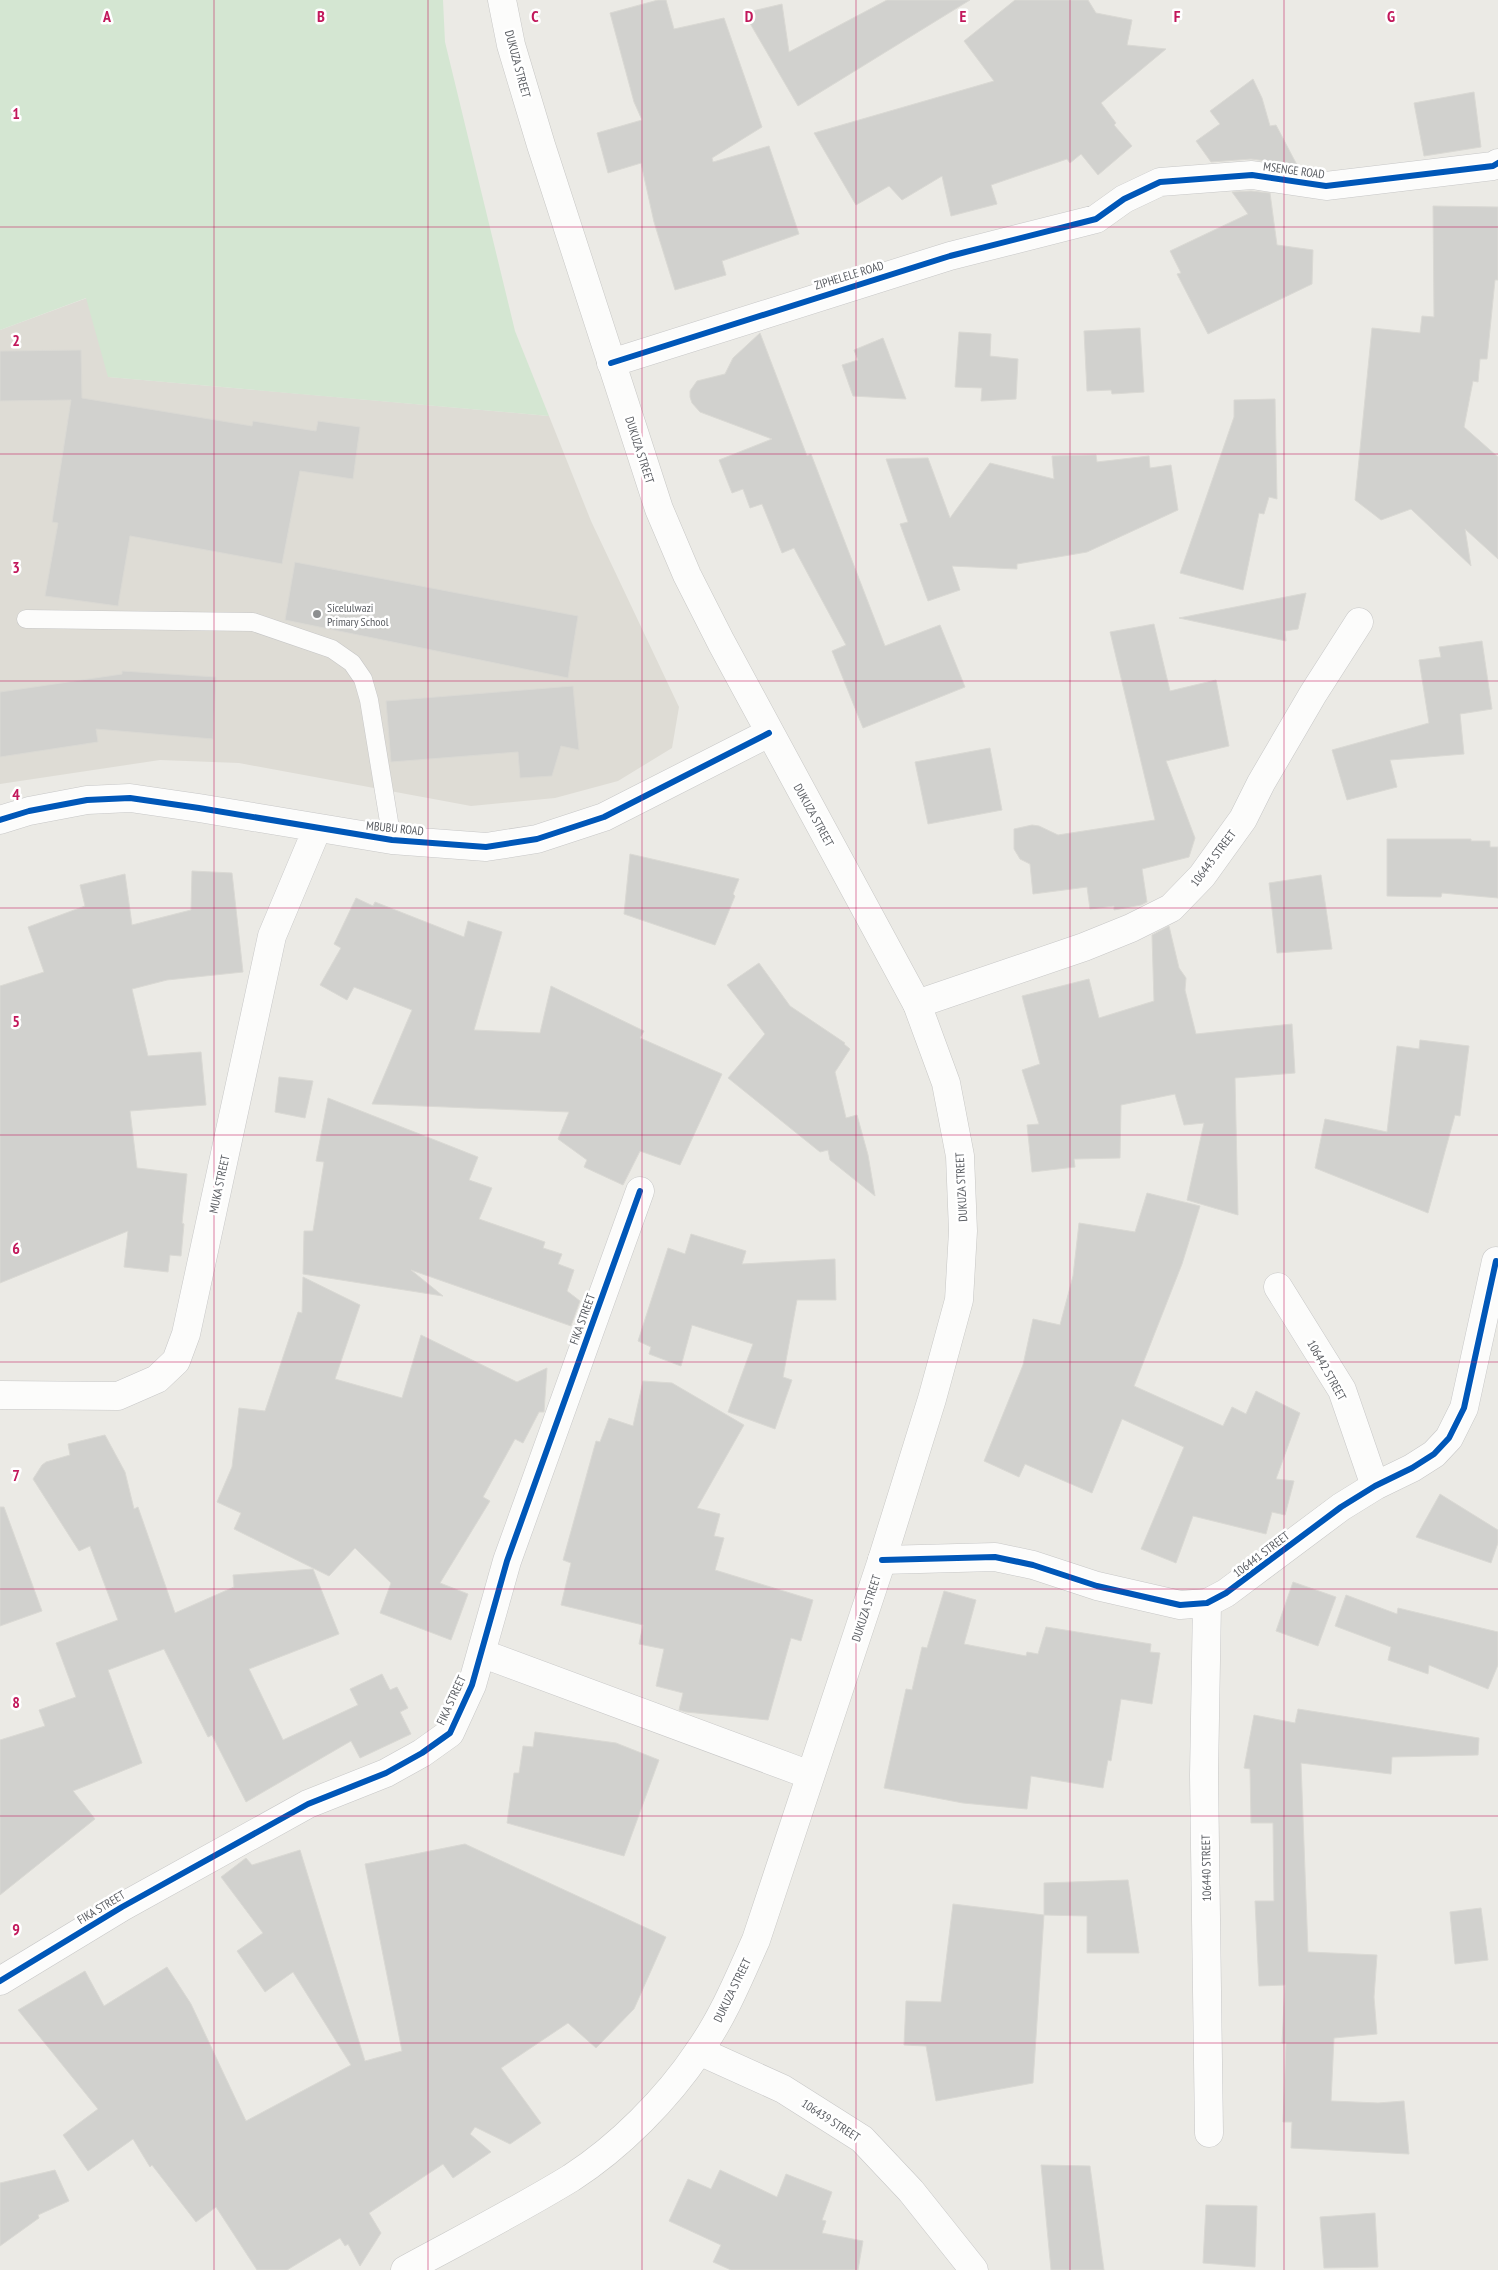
<svg xmlns="http://www.w3.org/2000/svg" width="1498" height="2270" font-family="'PT Sans Narrow',sans-serif">
	<rect width="100%" height="100%" fill="#ebeae5"/>
	<!-- education -->
	<path fill="#dedcd5" d="M87,298L109,377L549,416L591,521L679,707L672,748L618,781L555,798L471,806L239,763L160,760L0,784V330Z"/>
	<!-- green -->
	<path fill="#d4e6d2" d="M0,0H443L445,42L515,331L549,416L108,377L86,298L0,330Z"/>
	<!-- building -->
	<path fill="#d1d1ce" stroke="#dad9d4" d="M658,0H666L674,29L724,18L762,127L712,158L713,162L769,146L799,234L722,261L726,275L675,290L654,222L641,163L608,173L597,133L642,120L634,102L610,13Z
		M887,0H970L798,106L744,13L782,4L789,52Z
		M1015,0H1088L1096,13L1132,20L1127,45L1166,49L1101,103L1116,123L1114,125L1132,146L1098,175L1081,154L1070,163L1067,159L991,185L997,204L951,216L942,176L902,200L889,186L856,205L814,133L994,81L964,41Z
		M1253,79L1262,98L1270,126L1276,125L1297,165L1251,159L1211,162L1196,141L1220,124L1210,111Z
		M1474,92L1481,147L1424,156L1414,103Z
		M1251,191L1270,193L1277,245L1313,250L1312,284L1208,334L1177,274L1181,273L1170,251L1248,214L1232,192Z
		M1433,206L1498,207V280H1495L1487,359H1480L1478,382L1473,381L1464,427L1498,457V559L1465,529L1471,566L1411,509L1381,520L1355,500L1372,328L1420,333L1422,316L1434,317Z
		M1140,328L1144,392L1112,394L1111,390L1087,391L1084,331Z
		M959,332L991,334L990,356L1018,359L1016,399L981,401L982,388L955,387Z
		M760,333L807,456L811,454L885,646L940,625L965,687L863,728L832,651L846,645L794,548L782,553L762,504L750,508L743,489L732,493L719,460L772,439L700,412L692,403L690,397V391L697,381L725,374L733,358Z
		M883,338L892,362L906,399L853,396L842,365L858,360L854,350Z
		M81,350L82,398L252,426L253,421L316,431L318,421L360,427L353,479L300,471L282,564L130,536L118,606L45,596L58,523L52,522L71,400L0,401V351Z
		M1275,399L1277,499L1269,497L1264,514L1259,513L1243,590L1180,573L1234,417V400Z
		M1096,455L1097,462L1149,456L1150,468L1171,465L1178,510L1087,552L1017,564V569L952,566L960,590L928,601L900,524L908,522L886,459L928,458L950,518L990,463L1054,479L1052,456Z
		M295,562L578,616L568,678L285,620Z
		M1306,593L1298,629L1285,631L1286,641L1179,618Z
		M1154,624L1170,691L1216,680L1229,746L1166,761L1195,838L1189,857L1142,869L1147,902L1141,905L1114,910V906L1090,909L1087,887L1033,894L1030,864L1020,859L1014,849V829L1032,825L1039,826L1058,835L1155,820L1110,632Z
		M1482,641L1492,709L1460,714L1464,754L1390,760L1397,787L1347,800L1332,750L1429,723L1419,660L1441,657L1439,647Z
		M122,671L216,677L213,739L96,729L98,742L0,757V692L122,674Z
		M573,686L579,750L561,746L552,776L520,778L518,752L391,762L386,701Z
		M990,748L1002,810L928,824L915,762Z
		M1387,839H1471V841H1490V847H1498V898L1442,893L1441,897L1387,896Z
		M630,854L739,879L733,894L735,896L715,945L624,914Z
		M192,871L232,873L243,972L167,980L132,989L148,1056L201,1052L206,1105L130,1111L137,1168L187,1174L182,1223L184,1224L181,1256L170,1255L168,1272L124,1267L128,1231L0,1283V986L44,972L28,927L85,906L80,885L125,874L132,925L191,910Z
		M1321,875L1332,949L1277,953L1269,883Z
		M356,898L373,906L375,902L464,937L468,921L502,932L474,1030L540,1033L551,986L644,1031L640,1038L722,1074L680,1165L640,1151L623,1185L584,1167L587,1160L558,1139L569,1112L372,1104L412,1010L354,987L347,1000L320,985L341,948L334,944Z
		M1169,926L1179,968L1186,978L1185,990L1196,1034L1292,1024L1295,1073L1235,1078L1238,1215L1187,1200L1204,1123L1184,1125L1175,1094L1121,1105L1120,1158L1074,1159L1075,1167L1032,1172L1027,1125L1039,1124L1022,1070L1040,1064L1022,996L1089,979L1099,1018L1154,1001L1152,935Z
		M759,963L790,1006L845,1043L844,1044L850,1049L835,1072L846,1118L857,1115L868,1155L875,1196L830,1160L828,1150L820,1152L728,1078L765,1034L727,985Z
		M1420,1040L1469,1046L1460,1116L1455,1115L1428,1213L1315,1168L1325,1119L1387,1132L1397,1046L1419,1049Z
		M279,1077L313,1081L305,1118L275,1112Z
		M328,1098L478,1157L469,1180L492,1188L479,1219L545,1242L543,1248L562,1254L558,1264L574,1270L567,1291L580,1301L571,1326L411,1270L443,1296L303,1274L304,1231H313L324,1162L316,1161Z
		M1147,1193L1200,1206L1182,1264L1134,1386L1223,1426L1232,1407L1246,1414L1256,1391L1300,1413L1276,1479L1294,1481L1285,1515L1272,1512L1266,1534L1193,1516L1176,1563L1141,1549L1184,1447L1122,1419L1092,1493L1025,1464L1019,1477L984,1461L1023,1365L1033,1319L1060,1325L1073,1276L1079,1223L1135,1232Z
		M691,1234L746,1251L742,1264L835,1259L836,1300H797L783,1377L792,1380L775,1429L728,1412L753,1344L692,1325L681,1366L649,1354L651,1347L638,1341L668,1248L685,1254Z
		M303,1277L360,1305L335,1379L402,1398L421,1335L517,1382L547,1368L544,1412H539L523,1443L515,1439L483,1497L490,1501L440,1583L468,1594L451,1640L380,1613L391,1583L355,1548L329,1576L234,1529L241,1513L217,1502L232,1467L239,1408L265,1411L298,1312L302,1313Z
		M643,1381L672,1383L744,1425L697,1508L720,1514L714,1536L724,1538L715,1570L813,1600L801,1641L791,1638L768,1720L686,1712L679,1710L683,1693L656,1686L664,1649L639,1644L643,1625L561,1605L571,1563L563,1560L596,1441L600,1442L609,1418L633,1426Z
		M105,1435L125,1472L134,1509L138,1507L175,1613L234,1587L233,1575L313,1569L339,1634L249,1669L283,1740L358,1705L350,1689L382,1674L390,1690L397,1687L408,1708L400,1712L411,1734L360,1758L351,1741L246,1802L212,1735L208,1737L164,1649L108,1670L142,1763L73,1791L95,1819L0,1895V1740L45,1726L39,1710L76,1697L56,1643L118,1620L90,1546L79,1551L33,1479L42,1465L46,1462L70,1455L68,1444Z
		M1440,1494L1498,1530V1543L1491,1563L1416,1537Z
		M0,1507H4L42,1611L0,1626Z
		M1293,1582L1336,1597L1318,1646L1276,1631Z
		M944,1591L976,1600L964,1644L1026,1656L1027,1652L1038,1654L1046,1627L1151,1644L1150,1652L1160,1653L1152,1704L1121,1699L1111,1761L1108,1760L1103,1788L1031,1776L1027,1809L963,1803L884,1788L906,1689L912,1690L922,1647L927,1648Z
		M1346,1595L1397,1614L1398,1608L1498,1632V1665L1488,1689L1429,1665L1428,1674L1388,1660L1391,1647L1335,1626Z
		M1298,1709L1479,1738L1478,1755L1392,1757L1391,1774L1301,1763L1308,1952L1377,1955L1374,1997L1377,2034L1334,2038L1331,2101L1378,2103L1404,2101L1409,2154L1291,2148L1292,2122H1283L1286,2043H1282L1285,1985L1259,1986L1255,1901H1274L1273,1823H1251L1250,1769L1244,1768L1254,1715L1295,1723Z
		M535,1732L616,1743L659,1760L624,1856L507,1823L514,1773H519L523,1746L533,1747Z
		M465,1844L666,1937L634,2009L596,2048L568,2023L501,2068L541,2123L510,2144L475,2127L470,2134L491,2152L453,2178L443,2164L369,2213L381,2233L360,2266L348,2244L345,2246L340,2238L287,2270H257L216,2207L196,2222L152,2165L150,2167L133,2139L88,2171L63,2135L98,2109L18,2010L85,1971L104,2006L167,1967L191,2004L246,2121L351,2065L293,1972L265,1992L237,1951L263,1933L221,1877L246,1858L252,1865L300,1850L365,2061L402,2051L365,1864Z
		M1128,1880L1139,1953H1087V1916L1044,1915L1033,2083L936,2101L926,2046L904,2045L906,2001L941,2002L953,1904L1044,1915V1883Z
		M1481,1908L1488,1960L1455,1964L1450,1912Z
		M1041,2165L1090,2166L1104,2270H1051Z
		M55,2170L69,2201L38,2215L39,2218L0,2246V2183Z
		M720,2170L777,2197L786,2174L832,2192L822,2220L826,2221L822,2233L863,2241L858,2270H731L713,2262L721,2245L669,2221L688,2179L711,2189Z
		M1206,2205L1257,2206L1255,2267L1203,2263Z
		M1375,2213L1378,2267L1324,2268L1320,2217Z"/>
	<g fill="none" stroke-linecap="round" stroke-linejoin="round">
		<!-- service casing -->
		<g stroke="#c7c7c7" stroke-width="19">
			<path id="service" d="M26,619L253,622L332,649L352,663L363,679L369,700L392,840"/>
		</g>
		<!-- minor casing -->
		<g stroke="#c7c7c7" stroke-width="29">
			<path id="minor" d="M611,363L950,256L1096,219L1124,199L1160,182L1252,175L1326,186L1493,166L1498,163
				M0,820L29,811L87,800L130,798L199,808L392,840L486,847L537,839L604,817L769,733
				M917,1004L1084,947L1131,928L1171,908L1202,876L1243,819L1261,783L1313,694L1359,622
				M1278,1287L1342,1390L1375,1486
				M0,1395L118,1396L157,1379L176,1361L186,1334L272,936L317,829
				M882,1560L995,1557L1033,1565L1097,1586L1180,1605L1207,1603L1226,1593L1341,1507L1375,1486L1412,1468L1434,1454L1449,1438L1464,1408L1496,1261
				M1207,1603L1204,1775L1209,2133
				M481,1653L810,1775
				M0,1981L122,1907L308,1804L386,1773L422,1753L450,1733L472,1685L507,1561L640,1191
				M699,2051L783,2089L862,2139L911,2191L974,2270"/>
		</g>
		<!-- secondary casing -->
		<g stroke="#c7c7c5" stroke-width="29">
			<path id="secondary" d="M405,2270C460,2240 517,2211 571,2178C619,2147 667,2099 699,2051C723,2017 739,1978 756,1940L882,1560L932,1399L959,1300L963,1231L960,1156L946,1083L917,1004L721,642L687,575L659,509L541,145L511,45L502,0"/>
		</g>
		<!-- service -->
		<use href="#service" stroke="#fcfcfb" stroke-width="18"/>
		<!-- minor -->
		<use href="#minor" stroke="#fcfcfb" stroke-width="28"/>
		<!-- secondary -->
		<use href="#secondary" stroke="#fcfcfb" stroke-width="28"/>
		<!-- cycleway casing -->
		<g stroke="#fff" stroke-width="9">
			<path id="cycleway" d="M611,363L950,256L1096,219L1124,199L1160,182L1252,175L1326,186L1493,166L1498,163
				M0,820L29,811L87,800L130,798L199,808L392,840L486,847L537,839L604,817L769,733
				M882,1560L995,1557L1033,1565L1097,1586L1180,1605L1207,1603L1226,1593L1341,1507L1375,1486L1412,1468L1434,1454L1449,1438L1464,1408L1496,1261
				M0,1981L122,1907L308,1804L386,1773L422,1753L450,1733L472,1685L507,1561L640,1191"/>
		</g>
		<!-- cycleway -->
		<use href="#cycleway" stroke="#0057b8" stroke-width="6"/>
	</g>
	<!-- grid -->
	<path fill="none" stroke="#c2185b" stroke-width="1" stroke-opacity="0.55" d="M214,0V2270M428,0V2270M642,0V2270M856,0V2270M1070,0V2270M1284,0V2270M0,227H1498M0,454H1498M0,681H1498M0,908H1498M0,1135H1498M0,1362H1498M0,1589H1498M0,1816H1498M0,2043H1498"/>
	<!-- markers -->
	<circle fill="#8d8f90" stroke="#fff" stroke-width="2" cx="317" cy="614" r="5"/>
	<g text-anchor="middle" dominant-baseline="central" stroke-width="5" stroke-linejoin="round" paint-order="stroke">
		<!-- street labels -->
		<g font-size="12" fill="#5b5e63" stroke="#fff">
			<text transform="translate(518 64) rotate(75)">DUKUZA STREET</text>
			<text transform="translate(1294 170) rotate(8)">MSENGE ROAD</text>
			<text transform="translate(849 275) rotate(-17)">ZIPHELELE ROAD</text>
			<text transform="translate(640 450) rotate(72)">DUKUZA STREET</text>
			<text transform="translate(814 815) rotate(61)">DUKUZA STREET</text>
			<text transform="translate(395 828) rotate(6)">MBUBU ROAD</text>
			<text transform="translate(1213 858) rotate(-53)">106443 STREET</text>
			<text transform="translate(219 1184) rotate(-78)">MUKA STREET</text>
			<text transform="translate(961 1187) rotate(-93)">DUKUZA STREET</text>
			<text transform="translate(582 1319) rotate(-70)">FIKA STREET</text>
			<text transform="translate(1327 1370) rotate(61)">106442 STREET</text>
			<text transform="translate(1261 1554) rotate(-37)">106441 STREET</text>
			<text transform="translate(866 1608) rotate(-72)">DUKUZA STREET</text>
			<text transform="translate(451 1700) rotate(-65)">FIKA STREET</text>
			<text transform="translate(1206 1868) rotate(-91)">106440 STREET</text>
			<text transform="translate(101 1907) rotate(-31)">FIKA STREET</text>
			<text transform="translate(732 1990) rotate(-64)">DUKUZA STREET</text>
			<text transform="translate(831 2120) rotate(33)">106439 STREET</text>
		</g>
		<!-- poi labels -->
		<g font-size="12" fill="#5b5e63" stroke="#fff" text-anchor="start">
			<text x="327" y="607">Sicelulwazi<tspan x="327" dy="14">Primary School</tspan></text>
		</g>
	</g>
	<g font-size="16" text-anchor="middle" font-weight="bold" fill="#c2185b" stroke="#fff" stroke-width="5" stroke-linejoin="round" paint-order="stroke">
		<text x="107" y="22">A</text>
		<text x="321" y="22">B</text>
		<text x="535" y="22">C</text>
		<text x="749" y="22">D</text>
		<text x="963" y="22">E</text>
		<text x="1177" y="22">F</text>
		<text x="1391" y="22">G</text>
		<text x="16" y="119">1</text>
		<text x="16" y="346">2</text>
		<text x="16" y="573">3</text>
		<text x="16" y="800">4</text>
		<text x="16" y="1027">5</text>
		<text x="16" y="1254">6</text>
		<text x="16" y="1481">7</text>
		<text x="16" y="1708">8</text>
		<text x="16" y="1935">9</text>
	</g>
</svg>
